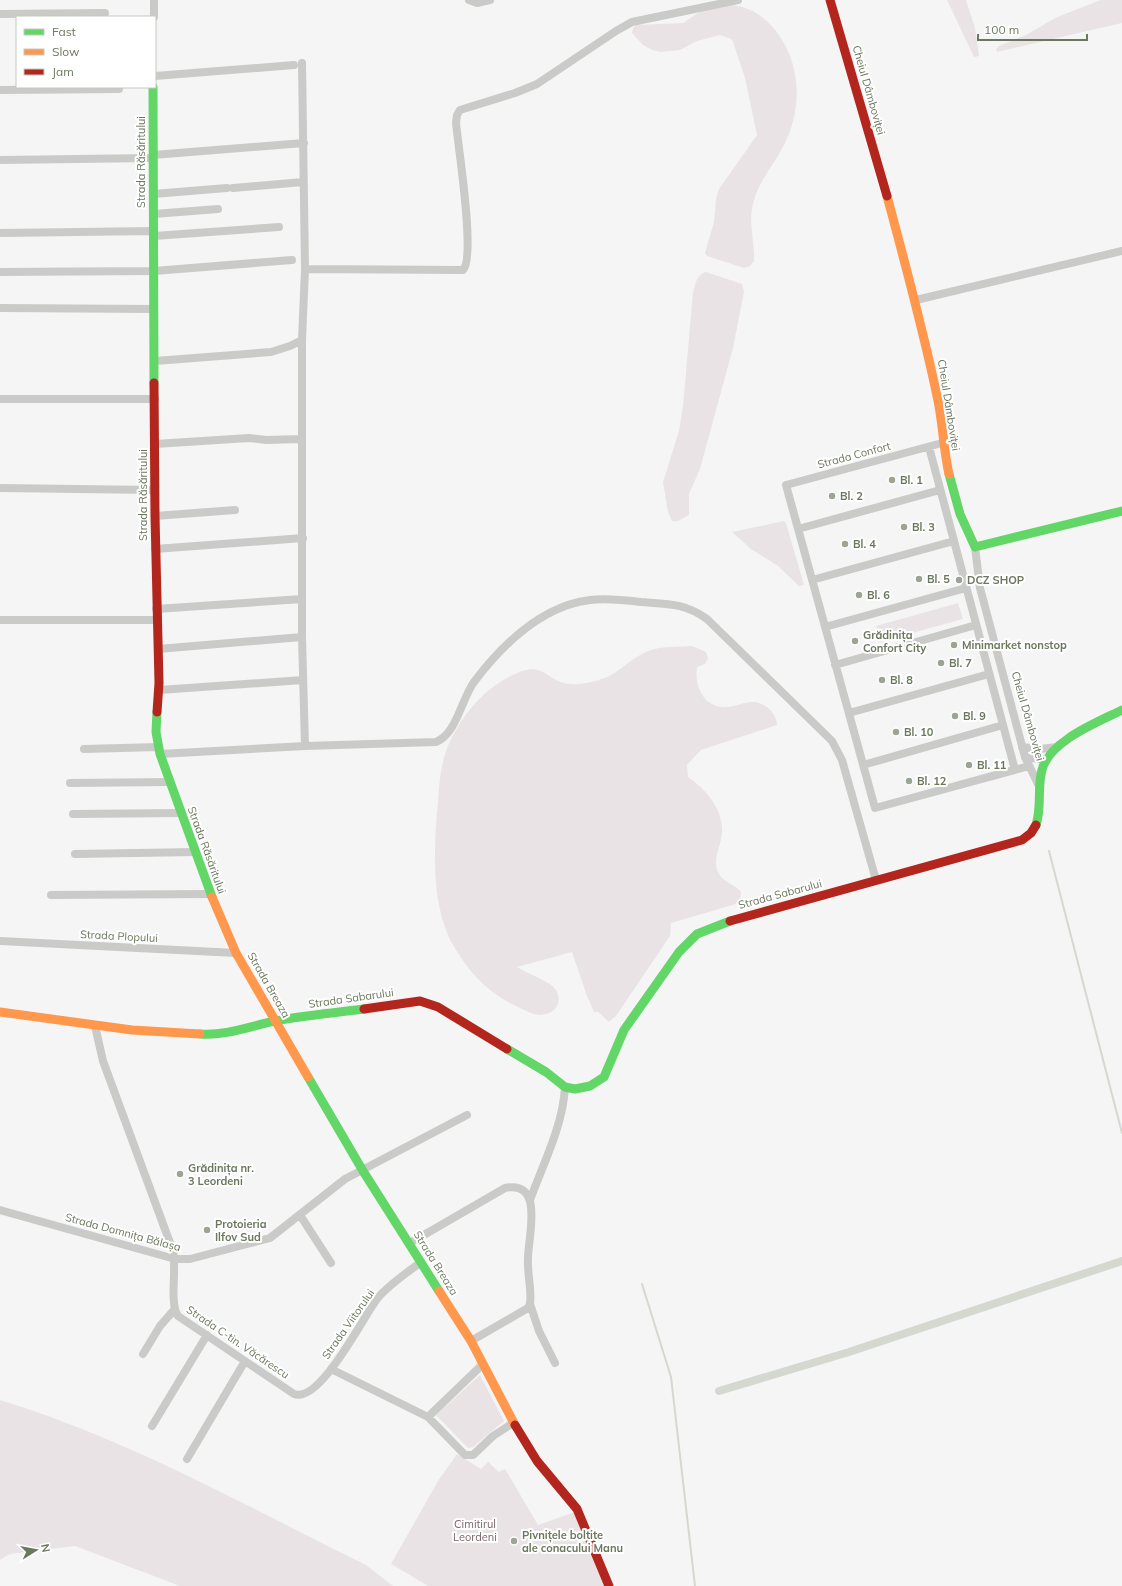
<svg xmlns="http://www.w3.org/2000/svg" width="1122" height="1586" font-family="Mulish,sans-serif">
	<rect width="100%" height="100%" fill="#f6f5f6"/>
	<!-- green -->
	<path fill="#e9e3e6" d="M947,0H966L975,28L979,56L974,57L973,55Z
		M1101,0H1122V23L997,52L996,49L999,46L1026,35L1057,17Z
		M732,5C752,7 768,19 779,35C802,69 802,111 783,147C773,166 758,182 753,204C748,223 755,241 754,261L750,266L744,268L707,256L705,253L714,222L716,198L719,189L757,135L745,78L733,42L731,39L720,35L697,41L680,50L661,52L652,50L643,45L632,33L633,28L636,25L683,23L701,11Z
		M706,272L742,284L744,292L733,348L700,469L689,494V515L678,521H672L668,512L663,482L679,431L683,406L693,292C696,283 696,275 706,272Z
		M784,521L786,523L804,585L799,586L778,566L751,549L732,532Z
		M958,603L963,619L880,642L876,626Z
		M692,646L706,652L708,658L705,664L697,667C694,688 705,709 728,707C736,706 744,702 752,702C764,701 777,714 777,725L701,750L687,765L688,777C707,790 727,813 721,839C719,850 713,862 718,872C723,883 734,883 741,892L740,900L736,904L671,923L670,936L616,1016L609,1022L598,1012H594L587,996L572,952L517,967C527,973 538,977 548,983C565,992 561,1015 540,1015C533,1015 527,1011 520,1008C490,995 469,973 453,945C430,903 434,847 438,801C439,783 441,763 448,746C461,717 480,692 509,677C549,655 543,687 579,684C591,683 606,679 616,672C627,664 637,655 651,650C664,646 679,647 692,646Z
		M480,1375L504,1421L473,1447L468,1448L436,1415Z
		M0,1400C128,1439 246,1506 366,1565L393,1586H180L75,1546L10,1554L0,1560Z
		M457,1454L481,1469L488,1462L499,1472L505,1469L538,1525L575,1512L605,1586H428L391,1564L438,1481Z"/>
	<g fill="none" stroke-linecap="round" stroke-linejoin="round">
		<!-- stream -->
		<path stroke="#d4d8ce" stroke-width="2" d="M1049,851L1122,1133
			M642,1284L671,1377L695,1586"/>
		<!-- canal -->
		<path stroke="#d4d8ce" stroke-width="8" d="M719,1391L849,1352L1122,1261"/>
		<!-- street -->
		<path stroke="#cacac9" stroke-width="8" d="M469,0L477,3L490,0
			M0,14L105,13
			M154,17V0
			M302,63L305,269L302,340V637L305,746
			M155,76L294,65
			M0,90L119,89
			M153,155L304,143
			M0,160L153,158
			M233,188L303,182
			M153,194L227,188
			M154,214L218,209
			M0,233L154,231
			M154,236L279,227
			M305,269L463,270C476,257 458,146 456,123L457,115L460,110L515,93L537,84L616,31L632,22L738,0
			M0,272L154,271L292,260
			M916,300L1122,251
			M0,308L154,309
			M155,361L271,352L290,346L302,340
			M0,399H155
			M942,443L786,485L875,808L1029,766
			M155,444L249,438L266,440L302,439
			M929,447L1015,770
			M0,488L155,490
			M155,516L235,510
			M798,529L940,490
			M975,547L980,588L1025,757L1039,786
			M155,549L303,538
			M812,580L954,541
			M156,609L302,599
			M0,620H157
			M825,627L966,588
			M158,649L302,637
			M835,665L976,625
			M159,690L303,680
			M849,713L989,674
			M1022,747L1040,749L1057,747
			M84,749L158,747
			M160,754L305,746L436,742C457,733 461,700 474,682C502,645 541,606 590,600C607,598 624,600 641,602C668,604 685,603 707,619L832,741L842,760L876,880
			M1025,757L1045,760
			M863,765L1003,725
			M70,783L170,782
			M73,814L181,813
			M75,854L195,852
			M51,895L211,894
			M0,941L236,953
			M95,1026L103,1061L173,1251C177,1267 169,1304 178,1316L294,1394C320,1404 363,1317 377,1299C388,1285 407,1273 421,1262
			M530,1200C543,1164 563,1126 565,1087
			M0,1210L175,1259H190L270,1238L345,1179L467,1115
			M300,1215L331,1263
			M410,1243L505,1188C545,1180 528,1237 528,1258C527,1274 532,1289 530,1304L528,1308L471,1341
			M530,1304L539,1331L555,1363
			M143,1354L160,1326L175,1309
			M331,1369L428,1417L465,1455H473L493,1436L513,1423
			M428,1417L483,1364
			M152,1426L207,1335
			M187,1459L245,1361"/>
		<!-- fast -->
		<path stroke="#63d668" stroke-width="9" d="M153,87L154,383
			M949,474L960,514L975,547L1122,511
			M157,712L156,732L160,754L212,897
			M1036,825C1042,807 1037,788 1042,770C1049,741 1098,722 1122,710
			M200,1034C226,1036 250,1026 275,1021C305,1015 335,1013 364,1009
			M507,1049L546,1072L565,1087L575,1089L590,1086L604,1077L624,1030L679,952L697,934L730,921
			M308,1077L363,1171L439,1291"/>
		<!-- slow -->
		<path stroke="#ff974d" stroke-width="9" d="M887,196C905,263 923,329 937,396C943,422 943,448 949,474
			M212,897L236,953L308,1077
			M0,1012L132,1030L200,1034
			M439,1291L471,1341L515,1425"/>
		<!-- jam -->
		<path stroke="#b3261e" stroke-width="9" d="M830,0L887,196
			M154,383L155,516L159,683L157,712
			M730,921L1022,840L1031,833L1036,825
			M364,1009L420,1001L438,1007L507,1049
			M515,1425L537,1461L577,1509L609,1586"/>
	</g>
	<!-- markers -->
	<g fill="#9ca493" stroke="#fff" stroke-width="1.5">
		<circle cx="892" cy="480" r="4"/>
		<circle cx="832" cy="496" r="4"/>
		<circle cx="904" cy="527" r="4"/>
		<circle cx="845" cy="544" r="4"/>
		<circle cx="919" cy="579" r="4"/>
		<circle cx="959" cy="580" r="4"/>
		<circle cx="859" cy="595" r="4"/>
		<circle cx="855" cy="641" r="4"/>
		<circle cx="954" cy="645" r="4"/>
		<circle cx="941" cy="663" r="4"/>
		<circle cx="882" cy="680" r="4"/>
		<circle cx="955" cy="716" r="4"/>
		<circle cx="896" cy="732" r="4"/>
		<circle cx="969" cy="765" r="4"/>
		<circle cx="909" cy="781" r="4"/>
		<circle cx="180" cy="1174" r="4"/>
		<circle cx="207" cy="1230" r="4"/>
		<circle cx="514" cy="1541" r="4"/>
	</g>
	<g text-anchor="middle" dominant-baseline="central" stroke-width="4" stroke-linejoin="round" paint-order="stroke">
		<!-- street labels -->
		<g font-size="11" fill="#6c785e" stroke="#fff">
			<text transform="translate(869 90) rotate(74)">Cheiul Dâmboviței</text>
			<text transform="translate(141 162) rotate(-90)">Strada Răsăritului</text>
			<text transform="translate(949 405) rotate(81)">Cheiul Dâmboviței</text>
			<text transform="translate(854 455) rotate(-15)">Strada Confort</text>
			<text transform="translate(143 495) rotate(-90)">Strada Răsăritului</text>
			<text transform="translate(1028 716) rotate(74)">Cheiul Dâmboviței</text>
			<text transform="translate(207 850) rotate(70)">Strada Răsăritului</text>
			<text transform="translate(780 894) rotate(-15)">Strada Sabarului</text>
			<text transform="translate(119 936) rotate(3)">Strada Plopului</text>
			<text transform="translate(269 985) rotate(60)">Strada Breaza</text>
			<text transform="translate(351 998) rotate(-8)">Strada Sabarului</text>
			<text transform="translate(123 1232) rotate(15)">Strada Domnița Bălașa</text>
			<text transform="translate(436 1263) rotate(58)">Strada Breaza</text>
			<text transform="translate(348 1324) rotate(-55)">Strada Viitorului</text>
			<text transform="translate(238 1342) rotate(34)">Strada C-tin. Văcărescu</text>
		</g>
		<!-- poi labels -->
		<g font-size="11" font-weight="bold" fill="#6c785e" stroke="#fff" text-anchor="start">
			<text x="900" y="480">Bl. 1</text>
			<text x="840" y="496">Bl. 2</text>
			<text x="912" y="527">Bl. 3</text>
			<text x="853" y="544">Bl. 4</text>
			<text x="927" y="579">Bl. 5</text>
			<text x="967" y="580">DCZ SHOP</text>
			<text x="867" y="595">Bl. 6</text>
			<text x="863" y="635">Grădinița<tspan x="863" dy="13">Confort City</tspan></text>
			<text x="962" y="645">Minimarket nonstop</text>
			<text x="949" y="663">Bl. 7</text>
			<text x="890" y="680">Bl. 8</text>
			<text x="963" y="716">Bl. 9</text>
			<text x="904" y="732">Bl. 10</text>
			<text x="977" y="765">Bl. 11</text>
			<text x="917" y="781">Bl. 12</text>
			<text x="188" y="1168">Grădinița nr.<tspan x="188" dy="13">3 Leordeni</tspan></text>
			<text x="215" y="1224">Protoieria<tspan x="215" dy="13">Ilfov Sud</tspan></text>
			<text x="522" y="1535">Pivnițele boltite<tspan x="522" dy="13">ale conacului Manu</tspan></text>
		</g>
		<!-- park labels -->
		<g font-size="11" fill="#7b6669" stroke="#fff">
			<text x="475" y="1524">Cimitirul<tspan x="475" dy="13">Leordeni</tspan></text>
		</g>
	</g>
	<!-- legend -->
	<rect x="16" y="16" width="140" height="72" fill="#ffffff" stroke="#c4c9bf"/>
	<rect x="24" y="29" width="20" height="6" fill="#63d668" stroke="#c4c9bf"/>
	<text x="52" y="36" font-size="12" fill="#6c785e">Fast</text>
	<rect x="24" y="49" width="20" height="6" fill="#ff974d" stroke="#c4c9bf"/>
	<text x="52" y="56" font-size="12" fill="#6c785e">Slow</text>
	<rect x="24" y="69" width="20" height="6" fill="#b3261e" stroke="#c4c9bf"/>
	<text x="52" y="76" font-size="12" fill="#6c785e">Jam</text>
	<!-- north arrow -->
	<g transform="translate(36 1550) rotate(79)" stroke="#ffffff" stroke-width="3" paint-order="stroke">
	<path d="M0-3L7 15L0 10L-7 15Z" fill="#6c785e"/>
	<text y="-6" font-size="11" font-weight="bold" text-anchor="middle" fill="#6c785e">N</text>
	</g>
	<!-- scale -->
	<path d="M978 34v6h109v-6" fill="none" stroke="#6c785e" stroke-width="2"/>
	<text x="984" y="34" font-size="12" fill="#6c785e" stroke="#ffffff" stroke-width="3" paint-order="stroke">100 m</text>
</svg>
